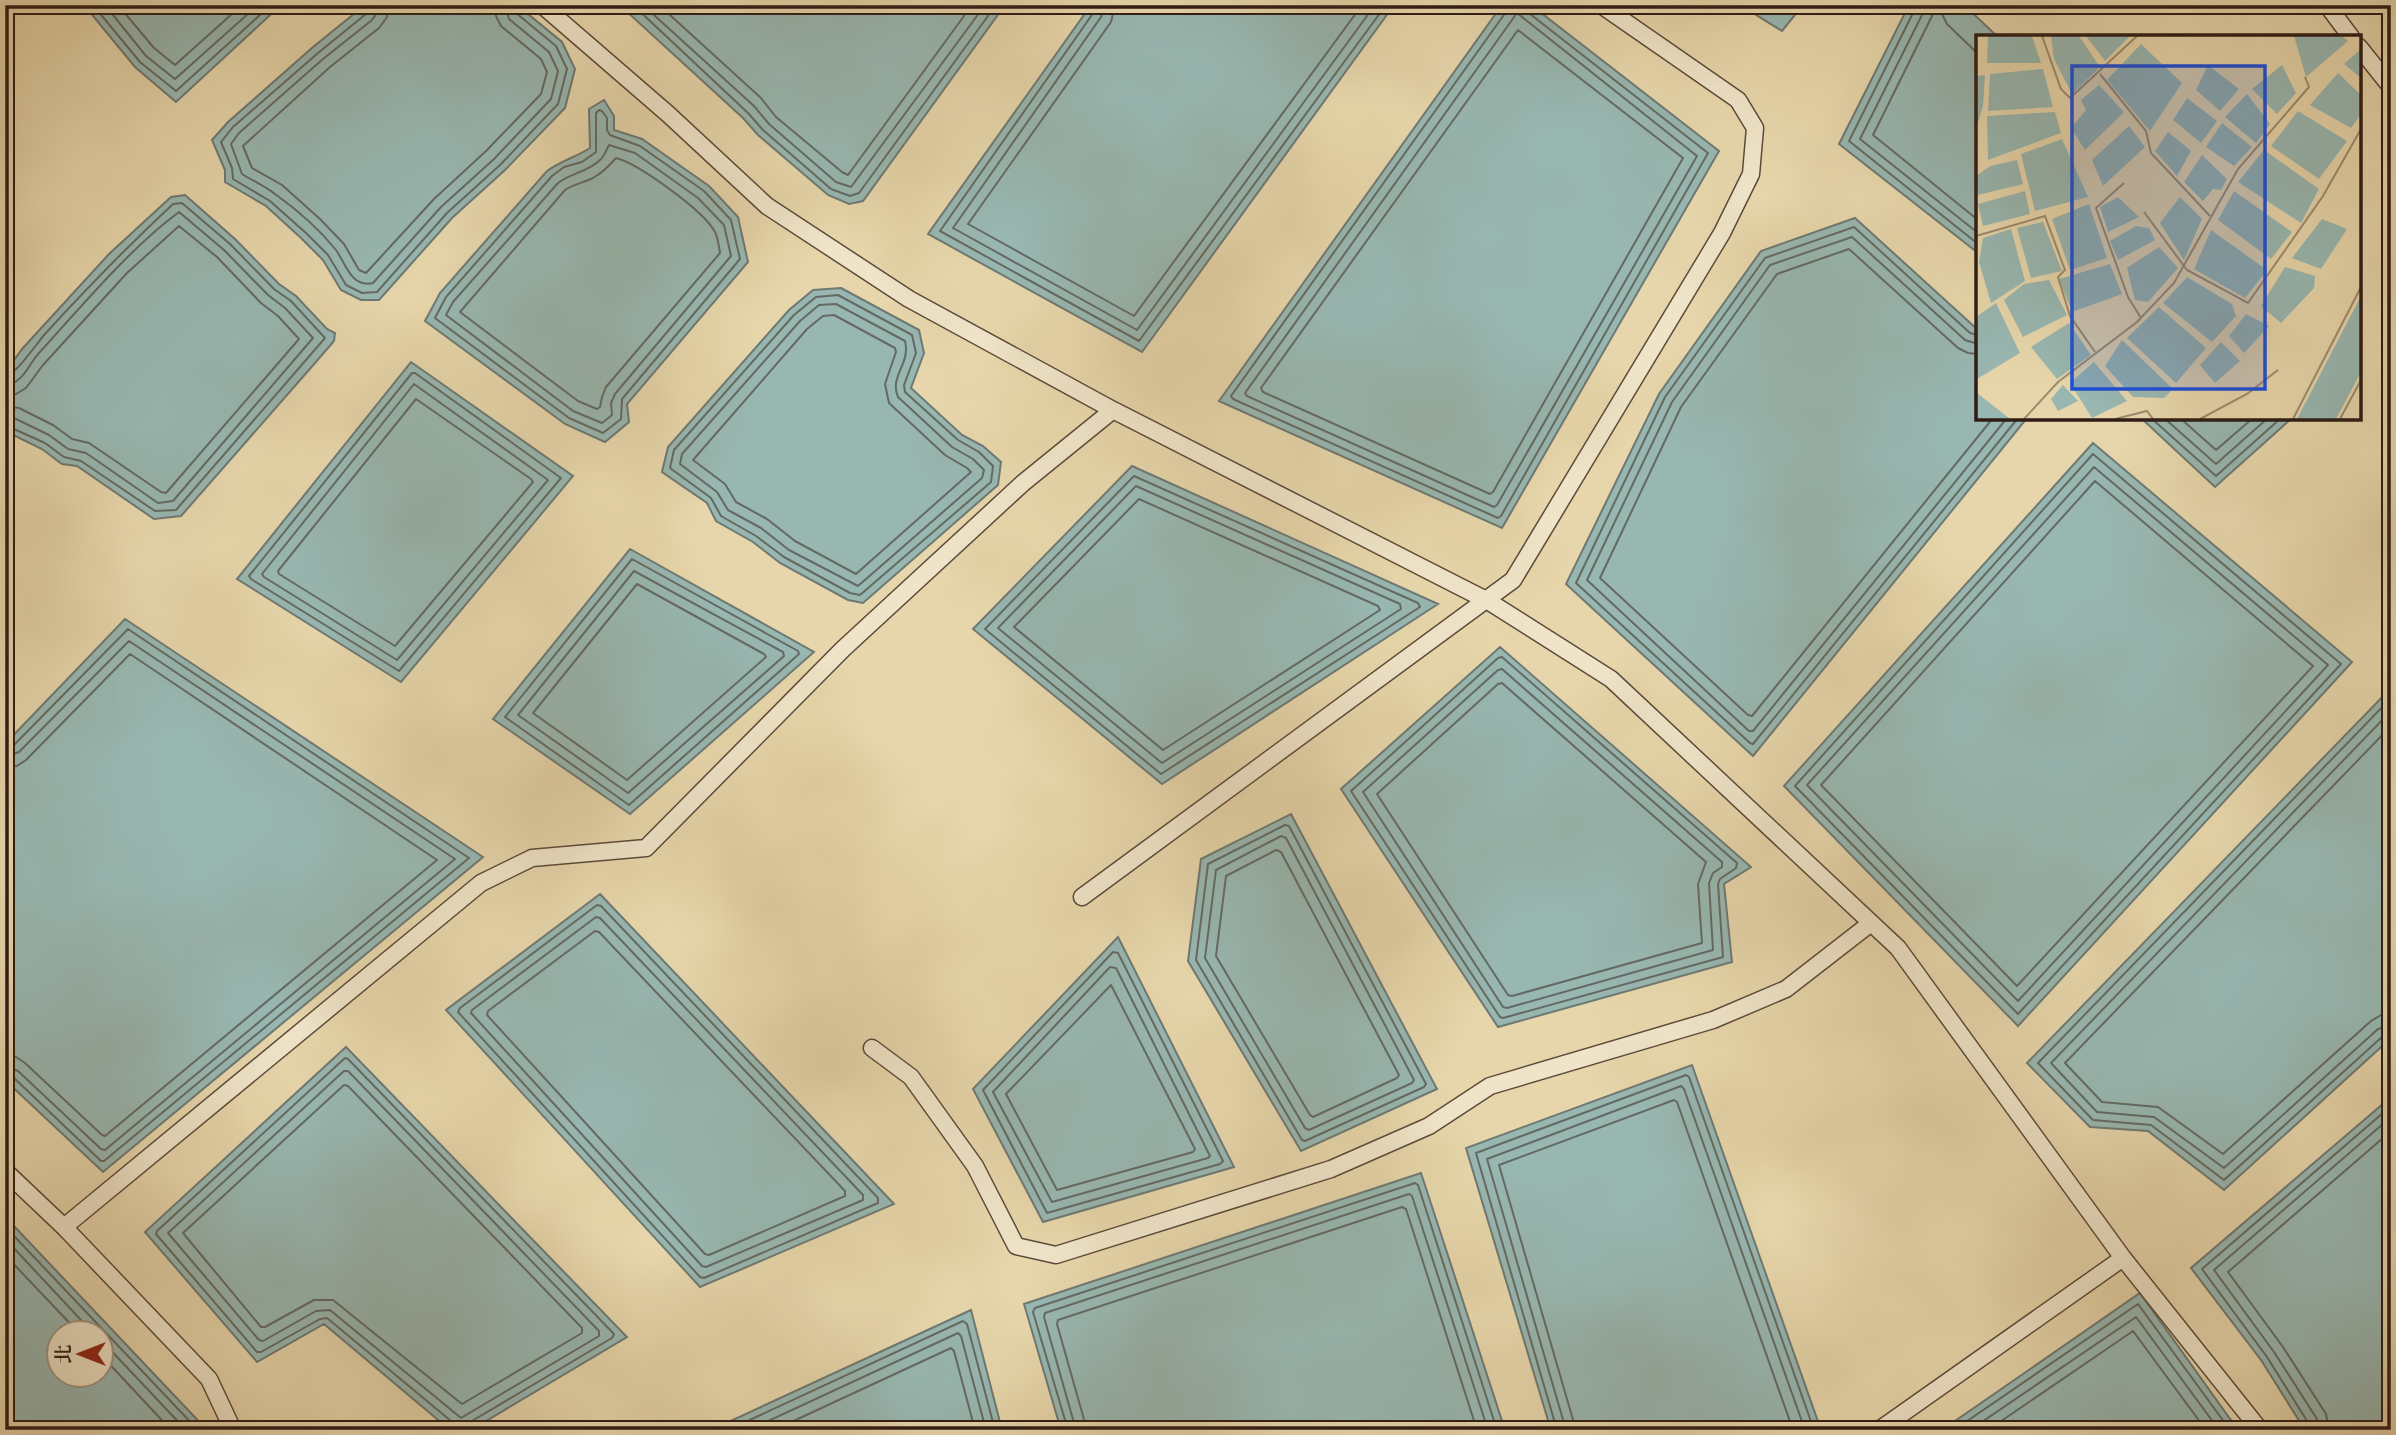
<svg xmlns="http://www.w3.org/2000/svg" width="2396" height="1435" font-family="'Sorts Mill Goudy','Noto Serif TC',serif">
	<rect width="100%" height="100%" fill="#e7d6ab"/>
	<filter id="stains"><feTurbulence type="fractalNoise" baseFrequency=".00286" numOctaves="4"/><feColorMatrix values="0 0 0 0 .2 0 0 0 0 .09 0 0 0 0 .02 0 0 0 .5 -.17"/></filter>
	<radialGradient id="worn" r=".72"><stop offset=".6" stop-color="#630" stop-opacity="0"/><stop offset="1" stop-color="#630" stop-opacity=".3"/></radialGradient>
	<!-- water -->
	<path fill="#98b7b1" stroke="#6e7973" stroke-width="2" fill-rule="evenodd" d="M84,5H281L176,102L135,67Z
		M365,5H517L562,42L575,69L565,108L505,170L452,218L379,300H361L341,290L323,260L301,238L266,206L225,182V170L212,140L228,122L313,47Z
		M626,5H1005L863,201L849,204L828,195L758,135L743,118L625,10Z
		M1091,5H1394L1142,352L928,234Z
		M1502,5H1531L1719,151L1502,528L1219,401Z
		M1740,5H1803L1782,31Z
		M1909,5H1964L1998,37H1978V253L1839,144Z
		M604,100L614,116V130L642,139L709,186L738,217L748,262L627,404L629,422L605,442L565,424L425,321L440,293L547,171C561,161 576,157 590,148L589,109Z
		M185,195L235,239L279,284L296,296L327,329L335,333L334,341L315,363L181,516L154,519L77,466L62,464L42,449L5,431V373L22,349L109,254L171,197Z
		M1855,218L1978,330V418H2027L1753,756L1566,584L1659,394L1761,251Z
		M841,288L919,330L924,353L911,388L962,435L983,446L1001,462L998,485L863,603L848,600L780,563L753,542L716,521L707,503L662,472L668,447L789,310L813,290Z
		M411,362L573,476L401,682L237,579Z
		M2141,418H2292L2215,487Z
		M2093,443L2352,662L2018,1026L1784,786Z
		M1132,466L1438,604L1162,784L973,629Z
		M630,549L814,652L630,814L493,719Z
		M125,619L483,857L103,1172L5,1080V744Z
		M1500,647L1751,867L1724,884L1732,962L1498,1027L1341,789Z
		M2391,688V1038L2224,1190L2148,1131L2090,1127L2027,1063Z
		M1291,814L1437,1089L1301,1151L1188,961L1201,859Z
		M600,894L894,1204L700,1287L446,1010Z
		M1118,937L1234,1167L1043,1222L973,1089Z
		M346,1047L627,1337L471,1430H450L324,1324L257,1362L145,1232Z
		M1692,1065L1821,1430H1551L1466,1148Z
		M2391,1097V1422L2378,1430H2305L2261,1360L2191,1268Z
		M1421,1173L1505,1430H1061L1024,1304Z
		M13,1225L207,1430H5V1230ZM60,1334H102V1376H60Z
		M2140,1293L2238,1430H1942Z
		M971,1310L1002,1430H711Z"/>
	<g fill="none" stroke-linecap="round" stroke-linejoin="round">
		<!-- shore -->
		<path stroke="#636a63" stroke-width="2" d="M93,5L140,62L176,91L271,5
			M105,5L146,56L175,79L258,5
			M118,5L154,48L175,65L242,5
			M369,5L366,14L318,53L233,127L221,142L232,168L233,179L270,201L306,233L328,255L346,285L362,293L377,292L447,213L500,165L558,104L567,69L556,46L516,13L514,5
			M378,5L377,13L372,20L323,59L239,133L231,144L242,174C253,181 265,186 275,194C296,209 320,230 336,250C346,264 351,288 373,283L441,207L494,159L551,99L558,71L549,52L509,19L505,5
			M388,5L387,17L379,28L330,67L243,146L252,168L282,185L320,219L344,244L359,270L366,273L434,199L486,151L541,94L547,72L541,59L501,26L496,16L494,5
			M633,5L748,113L763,130L831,189L850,196L859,193L996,5
			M643,5L754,106L769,124L836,182L851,187L985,5
			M659,5L761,98L776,117L842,172L848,175L972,5
			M1096,5L1094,12L940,231L1139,341L1386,5
			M1105,5L1101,17L953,228L1137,330L1375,5
			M1115,5L1111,22L968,224L1134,316L1362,5
			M1507,5L1506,12L1231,396L1233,399L1498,518L1501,516L1708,153L1530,14L1527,5
			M1915,5L1914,11L1849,141L1978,244
			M1924,5L1922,15L1860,139L1978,233
			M1517,13L1697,156L1497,505L1494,507L1247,396L1245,393Z
			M1518,30L1683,158L1493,492L1490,494L1263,392L1261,388Z
			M1978,54L1947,24L1940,10H1935L1873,135L1978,220
			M599,110L602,111L607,118V130L610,135L640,146L704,191L731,220L740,259L622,399L621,419L603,433L569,418L435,318L446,297L552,176L564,167L582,162L596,152V113Z
			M609,145L635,153L698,198L724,225L731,256L615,394L611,403L612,415L602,423L573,411L446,315L453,302L558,183C571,173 588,172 600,160C605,156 606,150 609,145Z
			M616,158C639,164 704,211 715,232C718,238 719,247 720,253L606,387L602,397L600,407L597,409L578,401L460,312L565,190C574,184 583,183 593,178C602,173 609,166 616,158Z
			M838,295L912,335L916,353L904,385L905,392L958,440L979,452L993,466L991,482L860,595L850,593L784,557L756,536L721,516L711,498L670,468L674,450L794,315L816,297Z
			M836,304L905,341C911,364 889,376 898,397L952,447L973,459L984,470L982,478L858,586L789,550L761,528L728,510L717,492L680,464L682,454L800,321L819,305Z
			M834,315L895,348L896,352L885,384L889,403L945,455L967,468L971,472L856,574L795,541L767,519L736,502L725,484L693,460L807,329L823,316Z
			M1978,335L1970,333L1854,227L1765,258L1665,397L1576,583L1750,743L1753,744L2018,418
			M1978,344L1965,340L1852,237L1770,265L1672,402L1587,580L1749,731H1753L2007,418
			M1978,354L1968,353L1958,348L1849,249L1777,274L1681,407L1600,578L1748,715L1752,716L1993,418
			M412,373H415L561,478L399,671L251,579L249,576Z
			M5,376C16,375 36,344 45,334C86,289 128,246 173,204L182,203L230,244L274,289L291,301L325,338L176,510L155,511L81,461L64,457L45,443L5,425
			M414,384L548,480L397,660L264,577L262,574Z
			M5,385C23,384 28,365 39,353C81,307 129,249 179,212L224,250L268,295L285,308L313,338L173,501L158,503L86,453L68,449L49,435L14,418L5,417
			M5,395L16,394L26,388L43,365L127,273L179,226L217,257L261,303L278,316L299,339L166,493L161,492L89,443L72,439L53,425L19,408L5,406
			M416,399L531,479L533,482L395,646L279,574L278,571Z
			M2151,418L2216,476L2281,418
			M2164,418L2216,464L2268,418
			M2180,418L2216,450L2253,418
			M2093,454L2341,664L2018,1014L1795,786Z
			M2094,467L2328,665L2018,1001L1807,785Z
			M1134,476L1418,603L1420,607L1161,774L985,629Z
			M2095,481L2313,666L2017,986L1821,785Z
			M1136,486L1400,604L1401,609L1162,763L998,628Z
			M1139,499L1378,606L1380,610L1163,750L1014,627Z
			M632,559L798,651L799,654L629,805L505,717Z
			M634,571L783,652L784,656L628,793L518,715Z
			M637,584L764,654L766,657L627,780L533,713Z
			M1502,657L1737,863L1736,868L1720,879L1718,884L1723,957L1503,1018L1500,1017L1351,791L1498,658Z
			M1502,669L1722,862V867L1713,873L1709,883L1713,950L1507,1008L1503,1007L1363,792L1498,670Z
			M1502,683L1706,862L1698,884L1702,943L1512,996L1508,995L1377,794L1498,684Z
			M2391,698L2038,1063L2093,1120L2151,1125L2224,1180L2383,1036L2391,1034
			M2391,711L2051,1063L2097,1112L2154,1117L2224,1168L2378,1029L2391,1025
			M2391,726L2065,1063L2102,1102L2158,1107L2223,1154L2371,1021L2381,1015L2391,1014
			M5,748L13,746L128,629L469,858L104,1161H101L13,1077L5,1075
			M5,757L19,752L129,641L455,859L105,1150L101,1149L18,1071L5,1066
			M5,767L17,766L26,760L130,654L437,860L105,1136L102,1135L25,1063L16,1057L5,1056
			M1285,825L1289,826L1426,1084L1424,1087L1305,1141L1302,1140L1196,960L1208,864Z
			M1281,836L1286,838L1414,1080L1412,1083L1309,1130L1305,1128L1205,958L1216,870Z
			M1276,850L1281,852L1399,1075L1397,1078L1313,1117L1310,1115L1216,956L1226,876Z
			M597,905L601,906L878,1198V1203L704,1278L700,1277L458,1012L460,1008Z
			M596,917L600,918L863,1195V1200L706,1267L702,1266L471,1013L472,1010Z
			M595,931L599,932L845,1191V1196L709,1255L705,1254L487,1015L488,1011Z
			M1113,952L1118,953L1223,1161L1220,1164L1047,1213L983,1090Z
			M1110,967L1116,968L1210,1156L1208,1158L1052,1202L993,1092Z
			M1111,985L1195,1149L1193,1152L1057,1190L1006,1094Z
			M344,1071H348L599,1331V1336L461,1418L330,1310L316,1311L263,1341L259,1340L168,1233Z
			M344,1085L348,1086L582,1328V1333L462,1404L333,1300H314L265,1327H261L183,1233Z
			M5,1235L14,1236L198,1430
			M5,1244L11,1245L94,1334
			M5,1255L80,1334
			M102,1341L186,1430
			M102,1356L171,1430
			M454,1430L451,1421L327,1318L320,1319L261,1352H257L156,1234L157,1231L345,1058L348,1059L614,1334L612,1338L472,1421L469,1430
			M728,1430L963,1321L967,1324L995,1430
			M749,1430L958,1333L961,1336L986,1430
			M774,1430L951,1348L954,1351L975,1430
			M1068,1430L1033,1312L1035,1308L1415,1183L1418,1185L1497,1430
			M1076,1430L1044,1317L1045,1313L1409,1194L1412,1196L1488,1430
			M1087,1430L1057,1324L1058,1320L1402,1207L1406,1209L1477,1430
			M1557,1430L1476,1153L1686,1075L1689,1077L1814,1430
			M1566,1430L1487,1159L1681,1086L1684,1089L1805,1430
			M1576,1430L1499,1165L1674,1100L1677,1102L1793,1430
			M1954,1430L2138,1304L2230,1430
			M1970,1430L2136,1317L2219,1430
			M1988,1430L2133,1331L2206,1430
			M2310,1430L2309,1424L2267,1357L2202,1269L2391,1106
			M2319,1430L2317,1419L2274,1352L2214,1270L2391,1117
			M2329,1430L2326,1414L2283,1347L2228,1272L2391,1131"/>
		<!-- lane casing -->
		<g stroke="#5c4a3a" stroke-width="19">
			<path id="lane" d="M542,5L668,114L767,206L909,299L1113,410L1488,601L1611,679L1898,948L2123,1258L2260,1430
				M2327,5L2351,37
				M2359,47L2391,87
				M1082,897L1513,580L1722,233L1751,174L1755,128L1738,100L1601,5
				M872,1048L911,1077L975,1166L1016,1246L1056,1255L1331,1169L1429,1126L1490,1086L1713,1020L1786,989L1871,923
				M5,1171L64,1227L209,1379L233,1430
				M64,1227L481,883L532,858L646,848L843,649L1023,483L1113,410
				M1879,1430L2123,1258"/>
		</g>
		<!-- lane -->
		<use href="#lane" stroke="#efe4c8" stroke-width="16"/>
	</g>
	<!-- overview -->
	<g transform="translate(1976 35)">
		<rect width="385" height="385" fill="#e7d6ab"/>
		<path d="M12,1H56L65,28H11ZM75,1H103L124,32L96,59L78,24ZM110,1H153V2L129,26ZM318,1H366L372,6L330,42ZM165,9L206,48L174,96L131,45ZM385,14V43L368,29ZM232,30L263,54L244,76L220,55ZM306,30L320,58L301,79L276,54ZM67,34L77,72L12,76L14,39ZM362,38L385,60V79L375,93L334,70ZM9,40L7,71L0,94V41ZM123,50L148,77L109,115L95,93L110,75L105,65ZM271,59L294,89L280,108L249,82ZM211,63L241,86L225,108L197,85ZM322,76L371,106L343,144L295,111ZM79,77L85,98L12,125L11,81ZM246,88L276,112L258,131L230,112ZM153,91L169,112L127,151L116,125ZM192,97L215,116L201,141L179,116ZM86,104L112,162L59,176L45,119ZM288,115L343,154L325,188L262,147ZM226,120L251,144L245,155L237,154L227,166L208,147ZM41,125L47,149L2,160L0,141L14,131ZM49,156L54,179L7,191L2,169ZM258,156L316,197L295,224L242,185ZM142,162L163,182L132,197L124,172ZM204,162L226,184L208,225L184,188ZM113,169L131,223L94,235L76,184ZM346,184L371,194L345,234L316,223ZM67,187L86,236L55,243L41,193ZM160,191L173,193L179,205L142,225L134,206ZM35,194L49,246L15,268L3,227L7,203ZM235,195L291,235L269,263L218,234ZM183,212L202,233L172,267L159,265L151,233ZM134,229L146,259L96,277L83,244ZM309,232L339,241L338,253L305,288L285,271ZM211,242L256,269L260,281L236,307L187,268ZM73,245L91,280L47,302L28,265L48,249ZM385,261V337L360,384H321ZM20,268L44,318L1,344L0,282ZM183,272L230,313L200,348L151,303ZM270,279L293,291L268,318L253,301ZM93,288L115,320L81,344L55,312ZM146,305L197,354L188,363L157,362L129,331ZM245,307L264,326L239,348L224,330ZM118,327L151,366L116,383L94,348ZM87,350L102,366L82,376L75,364ZM0,357L34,384H0Z" fill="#98b7b1"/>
		<path fill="none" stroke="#9d8c6f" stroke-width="2" d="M66,1L85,54L94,63L161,1M124,39L170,96L175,118L234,181M148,148L120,173L152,262L165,283M168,177L211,235L272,268L347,161L385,94M0,201L69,181L89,235L82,242L94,281L119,317M48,384L82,347L161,287L198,248L262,134L333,52L329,42M139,384L171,376L177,384M224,384L271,359L302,335M317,384L385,252M364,384L385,345"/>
		<path fill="#1d4ed8" fill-opacity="0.15" stroke="#1d4ed8" stroke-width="3.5" d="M96,31H289V354H96Z"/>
		<rect width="385" height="385" fill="none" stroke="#2e1c15" stroke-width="3.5"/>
	</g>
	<!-- margin -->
	<rect width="2396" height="1435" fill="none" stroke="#e7d6ab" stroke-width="28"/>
	<rect x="7" y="7" width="2382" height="1421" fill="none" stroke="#2e1c15" stroke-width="3.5"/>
	<rect x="14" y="14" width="2368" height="1407" fill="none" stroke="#2e1c15" stroke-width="2"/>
	<!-- north arrow -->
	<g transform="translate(80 1354) rotate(270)"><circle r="33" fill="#efe4c8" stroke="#a29480" stroke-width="2"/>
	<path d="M0-5L12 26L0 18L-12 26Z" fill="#8f2418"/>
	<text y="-10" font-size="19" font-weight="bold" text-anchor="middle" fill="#2e1c15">北</text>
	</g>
	<rect width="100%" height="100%" filter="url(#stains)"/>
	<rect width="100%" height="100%" fill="url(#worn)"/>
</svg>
